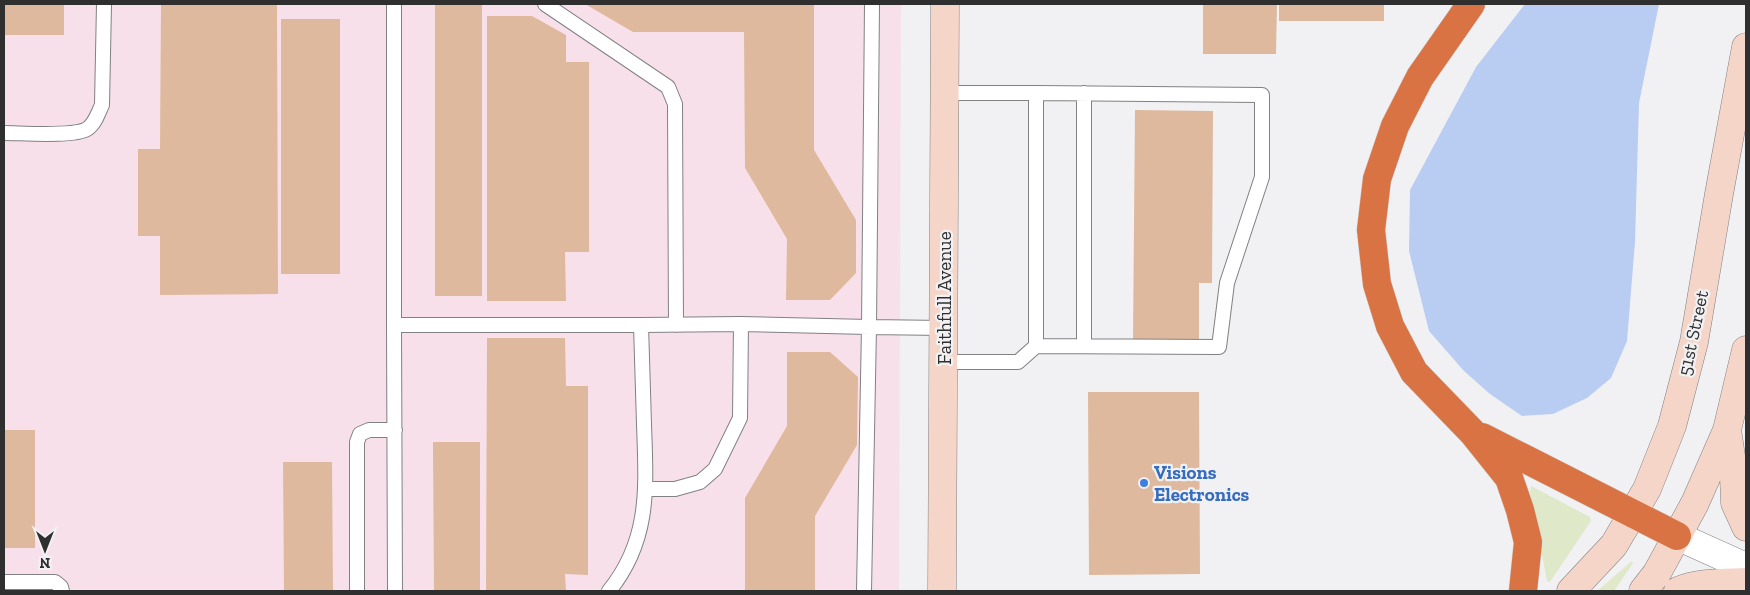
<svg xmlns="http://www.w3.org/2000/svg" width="1750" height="595" font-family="'Zilla Slab',serif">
	<rect width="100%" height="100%" fill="#f1f1f4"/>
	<!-- industrial -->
	<path fill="#f8e0eb" d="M4,4H901L899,591H4Z"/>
	<!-- green -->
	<path fill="#dfe9ca" d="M1531,486L1590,517L1591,521L1550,582L1547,581L1530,492Z
		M1632,561L1633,563L1614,591H1597Z"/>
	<!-- water -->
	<path fill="#b9ccf2" d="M1525,4H1659L1639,103L1635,242L1627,341L1611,378L1587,398L1553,414L1522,416L1490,394L1464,371L1429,331L1409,251L1410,190L1476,67Z"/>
	<!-- building -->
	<path fill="#deb99d" d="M4,4H64V35H4Z
		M161,4H277L278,294L160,295V236H138V149H160Z
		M435,4H482V296H435Z
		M585,4H814V150L856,220V273L830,300H786L787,239L745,168L744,32H633Z
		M1203,4H1277L1276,54H1203Z
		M1279,4H1384V21H1279Z
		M487,16H532L566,35V62H589V252H565L566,301H487Z
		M281,19H340V274H281Z
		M1135,110L1213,111L1212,283H1199V340L1133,339Z
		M487,338H565L566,386H588V575L565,574L566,591H486Z
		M787,352H830L858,377L857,445L815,516V591H745V498L787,426Z
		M1088,392H1199L1200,574L1089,575Z
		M4,430H35V548H4Z
		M433,442H480V591H434Z
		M283,462H332L333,591H284Z"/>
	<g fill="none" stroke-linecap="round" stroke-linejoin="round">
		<!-- lane casing -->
		<g stroke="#818184" stroke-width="16">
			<path id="lane" d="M394,4V325
				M545,4L668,87L675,104L676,325
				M1036,93L1262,95V177L1227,283L1219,347L1036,346
				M1084,93V345
				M4,133C21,133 74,137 87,129C95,124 98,113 102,105L104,4
				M944,362H1018L1036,346V93H944
				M646,489H675L700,482L715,469L740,418L741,324
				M4,582H55L61,587L62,591
				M357,591V442L360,434L369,430H395
				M395,591L394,325H641
				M609,591C651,539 646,486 644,424C643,391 642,358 641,325L741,324L869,327L872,4
				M864,591L869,327L944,328"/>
		</g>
		<!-- street casing -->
		<g stroke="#818184" stroke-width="29">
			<path id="street" d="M1677,536L1746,567"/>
		</g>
		<!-- secondary casing -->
		<g stroke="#818184" stroke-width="29">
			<path id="secondary" d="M1727,430L1734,476L1735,503L1746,527
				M942,591L945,4
				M1571,591L1614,545L1647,489L1672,426L1694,342L1719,194L1746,47
				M1643,591L1657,573L1695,503L1727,430L1746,350
				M1678,591C1698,582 1724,583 1746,582"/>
		</g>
		<!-- highway casing -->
		<g stroke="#cdcdcd" stroke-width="29">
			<path id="highway" d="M1471,4L1420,77L1395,126L1377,179L1371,230L1377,284L1390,326L1414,372L1473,433L1509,478L1520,510L1528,542L1523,591
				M1482,437L1677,536"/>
		</g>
		<!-- lane -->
		<use href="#lane" stroke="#fff" stroke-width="14"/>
		<!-- street -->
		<use href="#street" stroke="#fff" stroke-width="28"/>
		<!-- secondary -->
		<use href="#secondary" stroke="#f4d5c7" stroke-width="28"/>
		<!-- highway -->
		<use href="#highway" stroke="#da7344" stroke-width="28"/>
	</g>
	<!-- markers -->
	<circle fill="#3f7fe0" stroke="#f1f1f4" stroke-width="2" cx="1144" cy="483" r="5"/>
	<g text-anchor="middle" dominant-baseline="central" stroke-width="4.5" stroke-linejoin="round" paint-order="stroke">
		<!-- street labels -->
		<g font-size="19" fill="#2f2f30" stroke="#f1f1f4">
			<text transform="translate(944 298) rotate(-90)">Faithfull Avenue</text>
			<text transform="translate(1693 333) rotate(-78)">51st Street</text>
		</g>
		<!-- shop labels -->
		<g font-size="19" font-weight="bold" fill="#366cbe" stroke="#f1f1f4" text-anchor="start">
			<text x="1154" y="472">Visions<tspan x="1154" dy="22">Electronics</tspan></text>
		</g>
	</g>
	<!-- border -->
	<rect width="1750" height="595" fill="none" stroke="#2f2f30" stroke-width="10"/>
	<!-- north arrow -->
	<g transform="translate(45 550) rotate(180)" stroke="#f1f1f4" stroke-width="4" paint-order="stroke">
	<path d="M0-4L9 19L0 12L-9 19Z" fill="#2f2f30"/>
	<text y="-8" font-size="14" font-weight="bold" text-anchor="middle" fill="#2f2f30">N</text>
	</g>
</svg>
